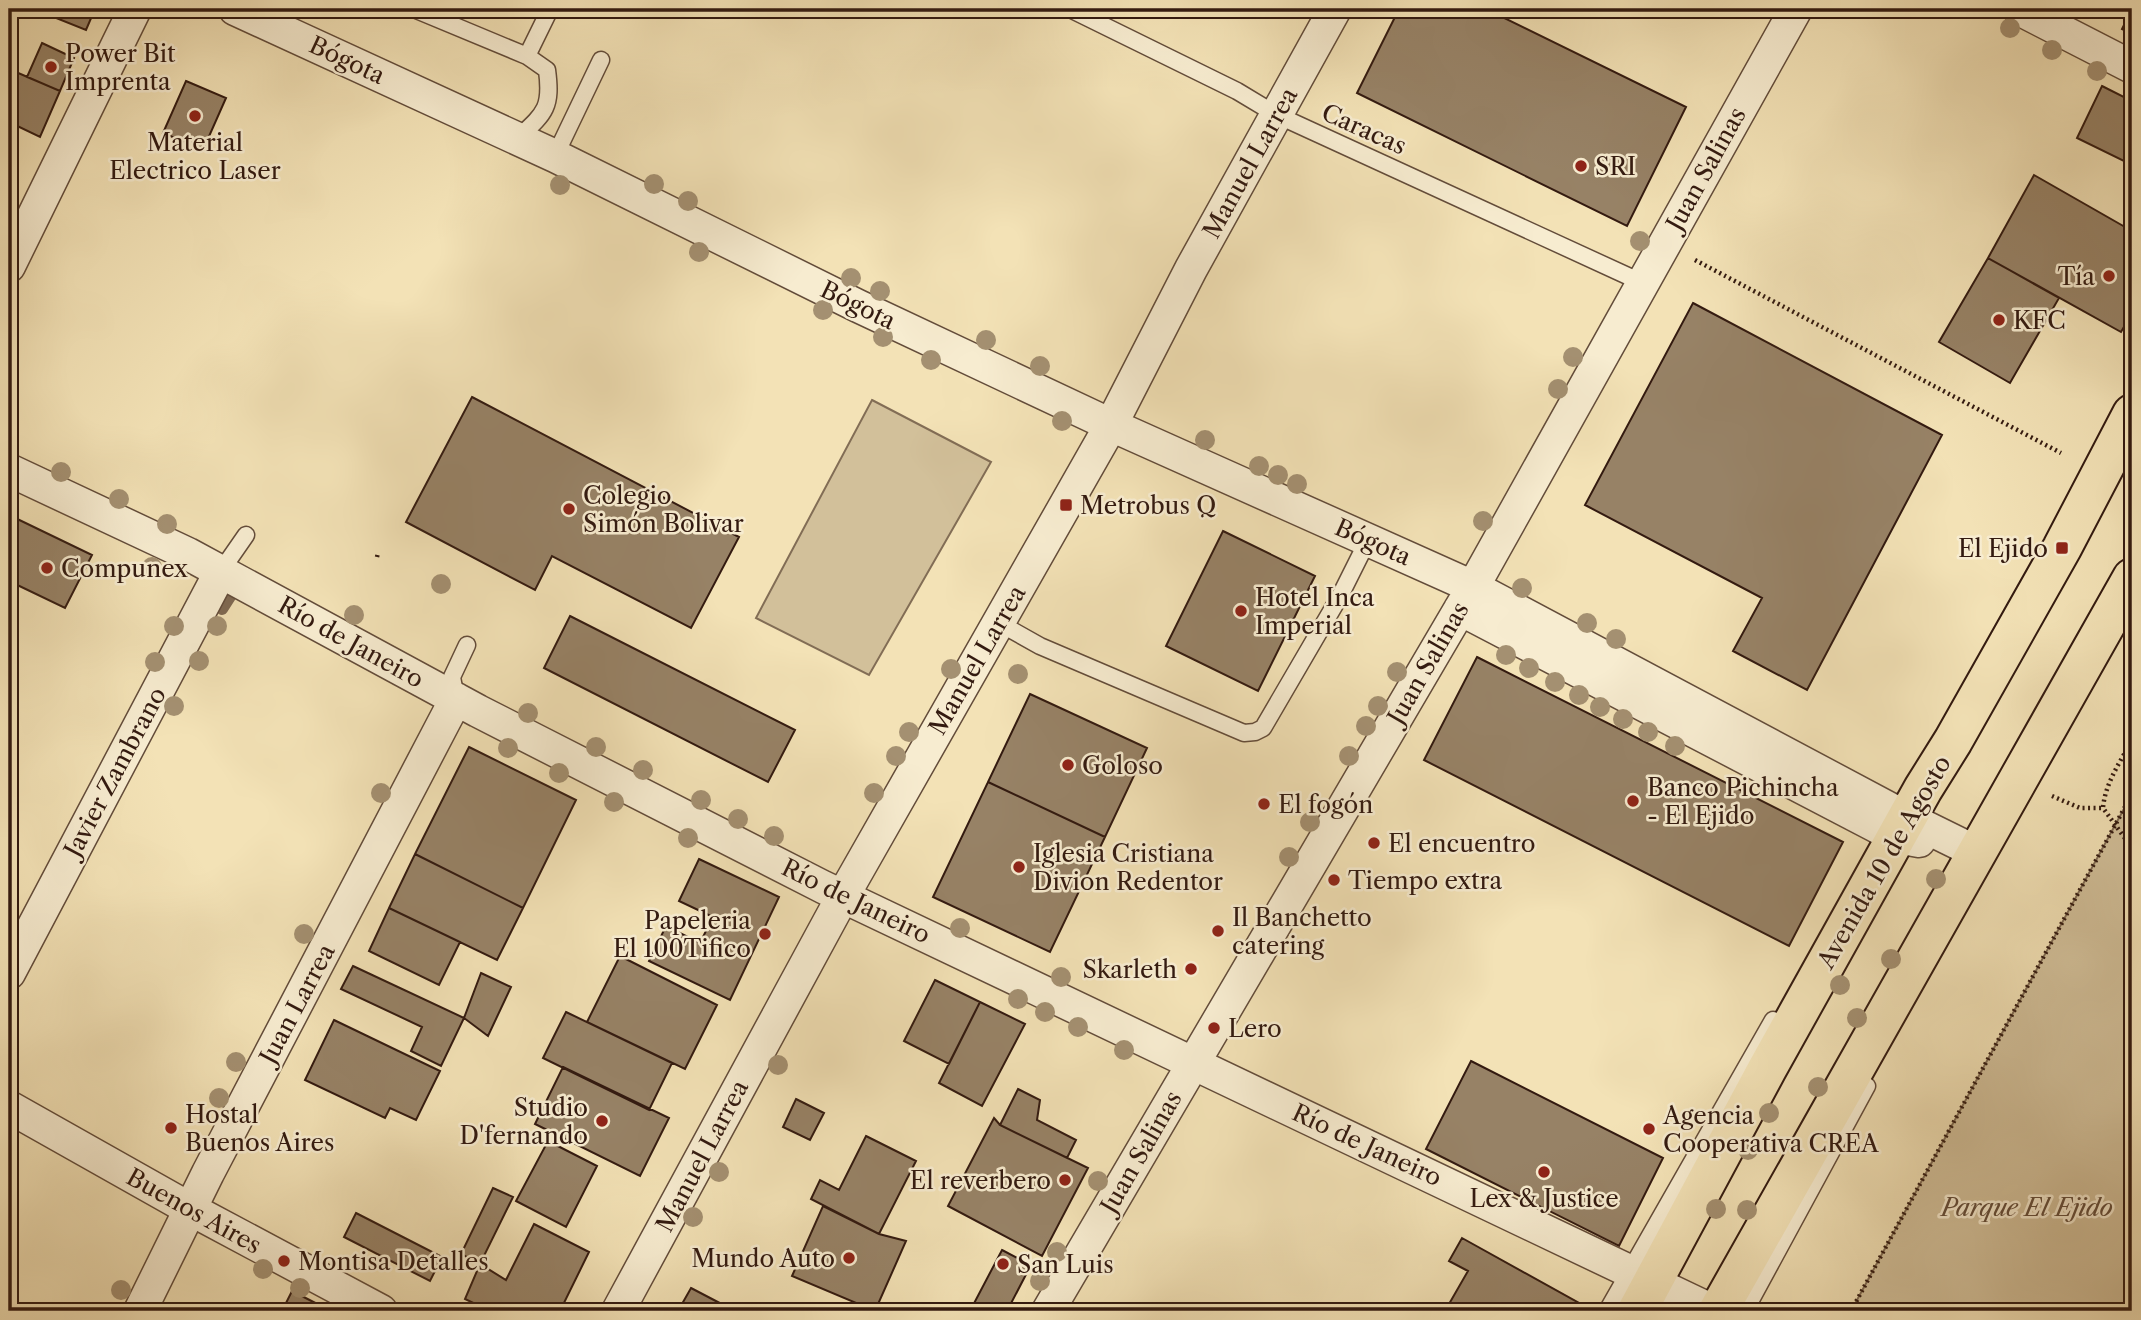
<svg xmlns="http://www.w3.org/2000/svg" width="2141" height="1320" font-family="'Libre Caslon Text',serif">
	<rect width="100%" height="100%" fill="#f3e2b6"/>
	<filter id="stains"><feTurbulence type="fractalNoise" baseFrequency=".00286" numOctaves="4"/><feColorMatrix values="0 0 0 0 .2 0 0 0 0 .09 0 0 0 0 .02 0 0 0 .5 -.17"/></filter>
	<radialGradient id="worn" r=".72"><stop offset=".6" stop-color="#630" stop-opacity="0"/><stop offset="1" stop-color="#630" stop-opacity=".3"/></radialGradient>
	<!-- green -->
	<path fill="#d2c09a" stroke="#826d55" stroke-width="2" d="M872,400L991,462L869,675L756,618Z
		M2132,794V1311H1851Z"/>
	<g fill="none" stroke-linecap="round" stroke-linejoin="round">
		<!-- stream -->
		<path stroke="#7f6952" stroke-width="12" d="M222,609L240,581"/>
	</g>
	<!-- building -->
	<path fill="#978266" stroke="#331a10" stroke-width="2" d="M60,9H95L86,30L56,18Z
		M1399,9H1486L1686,107L1627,226L1357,93Z
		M2132,9V34L2122,29Z
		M42,43L74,58L60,91L27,77Z
		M9,69L60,91L40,137L9,122Z
		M186,81L226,98L203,150L163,133Z
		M2102,86L2132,101V165L2077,138Z
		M2034,175L2132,231V313L2121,332L1988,258Z
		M1988,258L2059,298L2010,383L1939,342Z
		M1693,303L1942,435L1807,690L1733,651L1762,598L1585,505Z
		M472,397L739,537L691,628L552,556L535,590L406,522Z
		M9,515L92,555L65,608L9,581Z
		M1223,531L1315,576L1258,691L1166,646Z
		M570,616L795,730L768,782L544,668Z
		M1477,657L1843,842L1789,946L1424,760Z
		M1030,694L1147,748L1105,837L988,782Z
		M469,747L576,800L523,908L415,854Z
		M988,782L1105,837L1050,952L933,897Z
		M415,854L523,908L497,960L389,908Z
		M699,859L779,897L730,1000L649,961L666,926L700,943L713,917L679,901Z
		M389,908L460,942L439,985L369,951Z
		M620,956L717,1005L685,1069L587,1022Z
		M353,966L464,1018L441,1066L411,1051L422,1027L341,989Z
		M481,973L511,987L488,1036L464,1018Z
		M935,980L980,1002L949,1064L904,1041Z
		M980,1002L1025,1024L982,1106L939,1083Z
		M566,1012L672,1063L649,1110L543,1058Z
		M334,1020L440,1071L416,1120L390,1108L385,1118L305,1080Z
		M1471,1061L1663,1158L1619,1246L1426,1149Z
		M563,1067L669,1118L640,1176L535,1124Z
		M1018,1089L1040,1100L1037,1120L1076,1140L1067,1158L1000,1125Z
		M796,1099L824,1113L810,1140L783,1127Z
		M994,1118L1000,1125L1088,1168L1042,1256L948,1206Z
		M866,1136L916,1161L879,1234L811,1199L820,1180L839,1190Z
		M548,1141L597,1166L566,1227L516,1201Z
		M493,1188L513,1197L480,1264L461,1254Z
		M823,1206L879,1234L906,1241L875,1311L792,1276Z
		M356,1213L442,1257L430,1281L344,1237Z
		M534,1224L589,1252L560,1311H490L465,1299L480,1264L506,1280Z
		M1462,1238L1579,1303L1575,1311H1445L1468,1271L1449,1261Z
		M1002,1250L1031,1265L1007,1311H970Z
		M691,1288L735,1311H678Z
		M292,1291L331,1311H282Z"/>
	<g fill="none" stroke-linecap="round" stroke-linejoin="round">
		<!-- lane casing -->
		<g stroke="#634c3a" stroke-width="19">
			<path id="lane" d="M414,9L527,56L547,70C552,108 545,113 518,138
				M1070,9L1237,91L1277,115L1643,283
				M527,56L550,9
				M555,156L601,60
				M221,571L246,535
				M999,623L1040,646L1244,733L1255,732L1263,728L1340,596L1368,540
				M456,699L452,677L467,645
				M1607,1311L1773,1020
				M1745,1311L1867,1086"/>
		</g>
		<!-- street casing -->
		<g stroke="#634c3a" stroke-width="35">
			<path id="street" d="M235,9L555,156L858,306L1111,425L1473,587L1907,818L1978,853
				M2019,9L2132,67
				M9,266L135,9
				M9,470L188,554L478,711L823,887L1713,1311
				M1460,609L1897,837L1919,841
				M9,973L221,571
				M9,1107L190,1209L381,1311
				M140,1311L208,1173L456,699
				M618,1311L843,896L1111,425L1191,269L1335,9
				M1048,1311L1473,587L1796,9"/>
		</g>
		<!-- primary casing -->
		<g stroke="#331a10" stroke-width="42">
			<path id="primary" d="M1637,1311L1767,1069L1923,789L1953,741L2062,548L2132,414
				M1718,1311L2132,578"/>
		</g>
		<!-- path -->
		<path stroke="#331a10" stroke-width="4.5" stroke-dasharray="2 3.5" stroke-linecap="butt" d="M1695,260L2061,453
			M377,557L378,553
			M2132,740C2121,761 2105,783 2103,808L2132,848
			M2052,796L2080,808H2103
			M1851,1311L2132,794"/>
		<!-- lane -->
		<use href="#lane" stroke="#f7ecd0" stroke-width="16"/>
		<!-- street -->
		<use href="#street" stroke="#f7ecd0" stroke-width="32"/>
		<!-- primary -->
		<use href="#primary" stroke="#f3e2b6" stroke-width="38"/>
	</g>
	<!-- trees -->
	<g fill="#a49071">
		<circle cx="2010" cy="28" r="10"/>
		<circle cx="2052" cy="50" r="10"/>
		<circle cx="2097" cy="71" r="10"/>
		<circle cx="654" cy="184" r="10"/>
		<circle cx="560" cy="185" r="10"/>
		<circle cx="688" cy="201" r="10"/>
		<circle cx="1640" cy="241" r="10"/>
		<circle cx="699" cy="252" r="10"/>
		<circle cx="851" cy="278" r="10"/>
		<circle cx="880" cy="291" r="10"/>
		<circle cx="823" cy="310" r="10"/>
		<circle cx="883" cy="337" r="10"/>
		<circle cx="986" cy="340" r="10"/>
		<circle cx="1573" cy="357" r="10"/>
		<circle cx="931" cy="360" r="10"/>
		<circle cx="1040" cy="366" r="10"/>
		<circle cx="1558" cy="389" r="10"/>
		<circle cx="1062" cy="421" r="10"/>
		<circle cx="1205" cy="440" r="10"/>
		<circle cx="1259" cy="466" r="10"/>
		<circle cx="61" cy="472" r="10"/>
		<circle cx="1278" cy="475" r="10"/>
		<circle cx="1297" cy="484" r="10"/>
		<circle cx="119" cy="499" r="10"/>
		<circle cx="1483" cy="521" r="10"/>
		<circle cx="167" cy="524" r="10"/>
		<circle cx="152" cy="567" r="10"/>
		<circle cx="441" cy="584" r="10"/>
		<circle cx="1522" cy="588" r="10"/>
		<circle cx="354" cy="615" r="10"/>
		<circle cx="1587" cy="623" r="10"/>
		<circle cx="174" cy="626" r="10"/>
		<circle cx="217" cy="626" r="10"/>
		<circle cx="1616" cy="639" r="10"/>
		<circle cx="1506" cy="655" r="10"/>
		<circle cx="199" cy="661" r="10"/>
		<circle cx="155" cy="662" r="10"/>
		<circle cx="1529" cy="668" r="10"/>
		<circle cx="951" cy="669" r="10"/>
		<circle cx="1397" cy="672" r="10"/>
		<circle cx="1018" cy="674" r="10"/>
		<circle cx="1555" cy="682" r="10"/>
		<circle cx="1579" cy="695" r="10"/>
		<circle cx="174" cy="706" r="10"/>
		<circle cx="1378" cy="706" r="10"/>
		<circle cx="1600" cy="707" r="10"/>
		<circle cx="528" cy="713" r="10"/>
		<circle cx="1623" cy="719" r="10"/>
		<circle cx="1366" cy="726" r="10"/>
		<circle cx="909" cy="732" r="10"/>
		<circle cx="1648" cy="732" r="10"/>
		<circle cx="1675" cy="746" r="10"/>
		<circle cx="596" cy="747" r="10"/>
		<circle cx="508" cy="748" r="10"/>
		<circle cx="896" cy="756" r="10"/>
		<circle cx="1349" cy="756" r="10"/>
		<circle cx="643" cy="770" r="10"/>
		<circle cx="559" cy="773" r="10"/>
		<circle cx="381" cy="793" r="10"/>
		<circle cx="874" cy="793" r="10"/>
		<circle cx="701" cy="800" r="10"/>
		<circle cx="614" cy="802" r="10"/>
		<circle cx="738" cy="819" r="10"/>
		<circle cx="1310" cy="822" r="10"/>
		<circle cx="774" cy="836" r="10"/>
		<circle cx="688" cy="838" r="10"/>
		<circle cx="1289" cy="857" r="10"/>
		<circle cx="1936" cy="879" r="10"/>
		<circle cx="960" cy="928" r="10"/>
		<circle cx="304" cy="934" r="10"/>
		<circle cx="1891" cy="959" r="10"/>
		<circle cx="1061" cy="977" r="10"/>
		<circle cx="1840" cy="985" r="10"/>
		<circle cx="1018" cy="999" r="10"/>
		<circle cx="1045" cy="1012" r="10"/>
		<circle cx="1857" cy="1018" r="10"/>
		<circle cx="1078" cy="1027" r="10"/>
		<circle cx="1124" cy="1050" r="10"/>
		<circle cx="236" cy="1062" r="10"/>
		<circle cx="778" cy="1065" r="10"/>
		<circle cx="1818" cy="1087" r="10"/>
		<circle cx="219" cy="1098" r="10"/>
		<circle cx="1769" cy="1113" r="10"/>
		<circle cx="1748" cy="1150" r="10"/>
		<circle cx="719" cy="1172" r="10"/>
		<circle cx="1098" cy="1181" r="10"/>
		<circle cx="1716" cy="1209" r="10"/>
		<circle cx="1747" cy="1210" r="10"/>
		<circle cx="693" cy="1217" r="10"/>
		<circle cx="1057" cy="1252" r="10"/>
		<circle cx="263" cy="1269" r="10"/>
		<circle cx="1040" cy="1281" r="10"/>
		<circle cx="300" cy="1288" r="10"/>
		<circle cx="121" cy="1290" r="10"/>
	</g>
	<!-- markers -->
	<g fill="#8f2418" stroke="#f7ecd0" stroke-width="2.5">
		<circle cx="51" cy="67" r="7"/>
		<circle cx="195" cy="116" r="7"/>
		<circle cx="1581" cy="166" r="7"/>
		<circle cx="2109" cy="276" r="7"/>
		<circle cx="1999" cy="320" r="7"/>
		<rect x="1059" y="498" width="14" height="14" rx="3.5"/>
		<circle cx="569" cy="509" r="7"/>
		<rect x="2055" y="541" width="14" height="14" rx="3.5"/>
		<circle cx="47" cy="568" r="7"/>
		<circle cx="1241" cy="611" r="7"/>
		<circle cx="1068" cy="765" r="7"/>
		<circle cx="1633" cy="801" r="7"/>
		<circle cx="1264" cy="804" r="7"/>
		<circle cx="1374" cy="843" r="7"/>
		<circle cx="1019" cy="867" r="7"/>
		<circle cx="1334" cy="880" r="7"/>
		<circle cx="1218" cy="931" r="7"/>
		<circle cx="765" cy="934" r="7"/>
		<circle cx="1191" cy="969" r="7"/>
		<circle cx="1214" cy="1028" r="7"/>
		<circle cx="602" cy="1121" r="7"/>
		<circle cx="171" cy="1128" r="7"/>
		<circle cx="1649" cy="1129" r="7"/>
		<circle cx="1544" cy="1172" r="7"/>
		<circle cx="1065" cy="1180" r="7"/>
		<circle cx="849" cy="1258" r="7"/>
		<circle cx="284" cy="1261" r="7"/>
		<circle cx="1003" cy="1264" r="7"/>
	</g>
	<g text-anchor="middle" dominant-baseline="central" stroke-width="5" stroke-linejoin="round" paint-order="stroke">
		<!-- poi labels -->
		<g font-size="24" fill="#331a10" stroke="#f7ecd0" text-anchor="start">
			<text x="65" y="53">Power Bit<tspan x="65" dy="28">Imprenta</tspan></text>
			<text x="195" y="142" text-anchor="middle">Material<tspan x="195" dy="28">Electrico Laser</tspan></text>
			<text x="1595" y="166">SRI</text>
			<text x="2095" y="276" text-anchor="end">Tía</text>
			<text x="2013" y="320">KFC</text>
			<text x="583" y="495">Colegio<tspan x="583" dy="28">Simón Bolivar</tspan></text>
			<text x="1080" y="505">Metrobus Q</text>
			<text x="2048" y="548" text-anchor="end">El Ejido</text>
			<text x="61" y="568">Compunex</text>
			<text x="1255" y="597">Hotel Inca<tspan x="1255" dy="28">Imperial</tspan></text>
			<text x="1082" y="765">Goloso</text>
			<text x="1647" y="787">Banco Pichincha<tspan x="1647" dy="28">- El Ejido</tspan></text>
			<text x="1278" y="804">El fogón</text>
			<text x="1388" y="843">El encuentro</text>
			<text x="1033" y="853">Iglesia Cristiana<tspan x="1033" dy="28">Divion Redentor</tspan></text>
			<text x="1348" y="880">Tiempo extra</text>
			<text x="1232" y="917">Il Banchetto<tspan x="1232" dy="28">catering</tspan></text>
			<text x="751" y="920" text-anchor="end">Papeleria<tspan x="751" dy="28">El 100Tifico</tspan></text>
			<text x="1177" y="969" text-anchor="end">Skarleth</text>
			<text x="1228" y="1028">Lero</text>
			<text x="588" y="1107" text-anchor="end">Studio<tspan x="588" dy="28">D'fernando</tspan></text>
			<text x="185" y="1114">Hostal<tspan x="185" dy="28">Buenos Aires</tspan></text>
			<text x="1663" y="1115">Agencia<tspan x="1663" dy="28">Cooperativa CREA</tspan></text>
			<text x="1051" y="1180" text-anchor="end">El reverbero</text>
			<text x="1544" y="1198" text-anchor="middle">Lex &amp; Justice</text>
			<text x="835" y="1258" text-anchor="end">Mundo Auto</text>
			<text x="298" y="1261">Montisa Detalles</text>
			<text x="1017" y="1264">San Luis</text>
		</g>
		<!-- street labels -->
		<g font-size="24" fill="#331a10" stroke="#f7ecd0">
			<text transform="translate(347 60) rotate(25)">Bógota</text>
			<text transform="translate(1364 129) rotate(24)">Caracas</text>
			<text transform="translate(1250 163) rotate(-61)">Manuel Larrea</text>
			<text transform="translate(1706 169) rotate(-61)">Juan Salinas</text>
			<text transform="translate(858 305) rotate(26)">Bógota</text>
			<text transform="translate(1373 542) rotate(24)">Bógota</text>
			<text transform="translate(351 642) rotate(29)">Río de Janeiro</text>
			<text transform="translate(977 660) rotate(-60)">Manuel Larrea</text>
			<text transform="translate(1428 663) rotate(-60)">Juan Salinas</text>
			<text transform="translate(115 772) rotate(-62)">Javier Zambrano</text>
			<text transform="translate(1884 862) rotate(-60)">Avenida 10 de Agosto</text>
			<text transform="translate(856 901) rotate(26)">Río de Janeiro</text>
			<text transform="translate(297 1004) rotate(-62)">Juan Larrea</text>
			<text transform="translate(1367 1145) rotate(25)">Río de Janeiro</text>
			<text transform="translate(1141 1152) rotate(-60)">Juan Salinas</text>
			<text transform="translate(702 1156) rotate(-62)">Manuel Larrea</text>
			<text transform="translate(194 1211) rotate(29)">Buenos Aires</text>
		</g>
		<!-- park labels -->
		<g font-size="24" font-style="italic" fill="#634c39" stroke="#f7ecd0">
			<text x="2027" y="1207">Parque El Ejido</text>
		</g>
	</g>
	<!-- margin -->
	<rect width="2141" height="1320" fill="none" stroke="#f3e2b6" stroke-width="35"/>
	<rect x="10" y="10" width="2120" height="1299" fill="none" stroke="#331a10" stroke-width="3.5"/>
	<rect x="18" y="18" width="2106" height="1285" fill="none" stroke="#331a10" stroke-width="2"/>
	<rect width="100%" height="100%" filter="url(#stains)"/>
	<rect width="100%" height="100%" fill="url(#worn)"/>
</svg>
